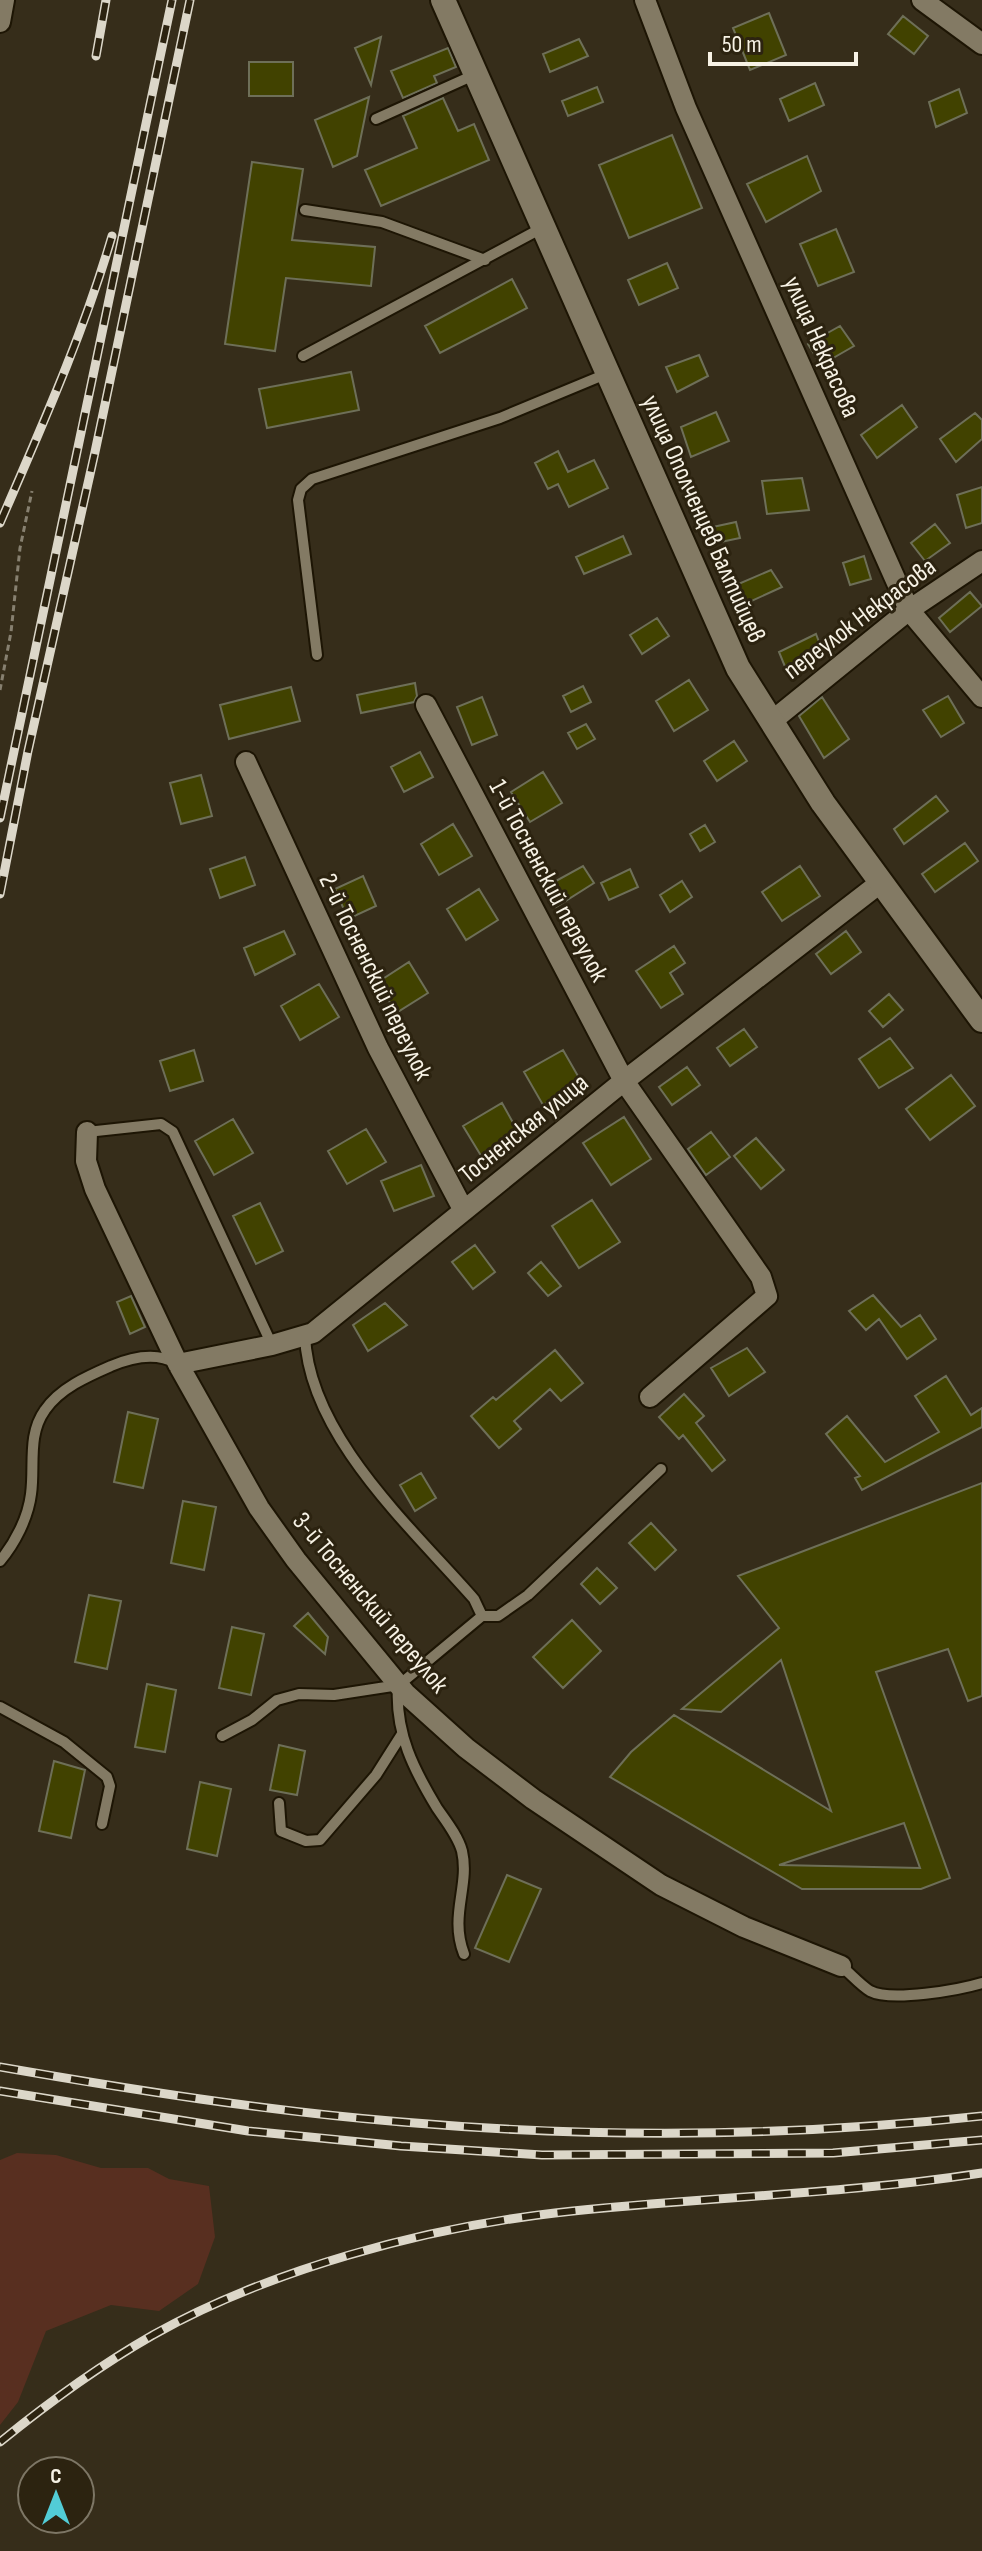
<svg xmlns="http://www.w3.org/2000/svg" width="982" height="2551" font-family="'Sofia Sans Condensed',sans-serif">
	<rect width="100%" height="100%" fill="#362d1a"/>
	<!-- green -->
	<path fill="#582f20" d="M17,2153L56,2155L101,2168H148L169,2179L209,2186L215,2237L198,2284L159,2311L111,2305L46,2331L18,2402L0,2425V2160Z"/>
	<!-- building -->
	<path fill="#414200" stroke="#6e6f58" stroke-width="2" fill-rule="evenodd" d="M769,13L786,55L750,70L733,28Z
		M903,16L928,36L914,54L888,34Z
		M381,37L371,85L355,48Z
		M579,39L588,56L550,72L543,54Z
		M448,48L456,67L434,76L437,83L403,98L391,71Z
		M249,62H293V96H249Z
		M815,83L824,105L789,121L780,99Z
		M597,87L603,102L568,116L562,101Z
		M959,89L967,113L936,127L929,102Z
		M369,97L357,156L333,167L315,120Z
		M443,98L458,131L474,124L489,160L381,206L365,170L417,148L403,116Z
		M672,135L702,208L629,238L599,165Z
		M807,156L821,191L766,222L747,184Z
		M252,162L303,169L292,240L375,247L371,286L286,278L275,351L225,344Z
		M836,229L854,272L818,286L800,244Z
		M667,263L678,288L639,305L628,280Z
		M512,279L527,308L440,353L425,326Z
		M840,326L854,346L821,365L808,344Z
		M699,355L708,376L677,392L666,367Z
		M351,372L359,410L267,428L259,389Z
		M902,405L917,427L877,458L861,435Z
		M716,412L729,441L691,457L681,427Z
		M975,413L982,420V439L956,462L940,439Z
		M558,451L568,472L594,460L608,488L569,507L558,484L548,489L535,463Z
		M802,478L809,510L767,514L762,481Z
		M982,487V523L966,528L957,495Z
		M736,522L740,538L711,544L708,528Z
		M935,524L950,543L925,561L911,543Z
		M623,536L631,554L584,574L576,557Z
		M864,556L871,579L850,585L843,563Z
		M771,570L782,587L745,604L736,585Z
		M970,592L982,606L950,632L939,618Z
		M657,618L669,636L642,654L630,635Z
		M816,634L824,655L788,674L779,652Z
		M689,680L708,710L674,731L656,701Z
		M415,683L417,696L414,702L361,713L357,695Z
		M583,686L591,702L571,712L563,696Z
		M291,687L300,721L229,739L220,705Z
		M948,696L964,723L941,737L923,710Z
		M482,697L497,735L472,745L457,707Z
		M822,697L849,739L824,758L799,716Z
		M586,724L595,739L577,749L568,733Z
		M734,741L747,761L717,781L704,761Z
		M420,752L433,777L404,792L391,767Z
		M543,772L562,803L530,822L511,792Z
		M201,775L212,816L181,824L170,783Z
		M936,796L948,811L904,844L894,829Z
		M453,824L472,856L439,875L421,844Z
		M705,825L715,842L700,851L690,834Z
		M965,843L978,861L935,892L922,874Z
		M245,857L255,885L220,898L210,869Z
		M583,866L594,883L556,907L545,887Z
		M800,866L820,896L782,921L762,892Z
		M630,869L638,887L609,900L601,883Z
		M363,876L376,906L348,919L335,889Z
		M682,881L692,897L670,912L660,895Z
		M479,889L498,920L466,940L447,909Z
		M284,931L295,954L255,975L244,948Z
		M846,931L861,952L831,974L816,954Z
		M674,946L685,963L670,973L683,994L661,1008L636,971Z
		M409,962L428,993L396,1013L378,982Z
		M319,984L339,1017L300,1040L281,1006Z
		M889,994L903,1010L883,1027L869,1011Z
		M744,1029L757,1047L730,1066L717,1048Z
		M890,1038L913,1068L879,1088L859,1059Z
		M194,1050L203,1081L170,1091L160,1061Z
		M563,1050L582,1083L543,1105L524,1072Z
		M687,1067L700,1085L672,1105L659,1087Z
		M951,1075L975,1106L930,1140L906,1109Z
		M502,1103L521,1137L483,1159L463,1126Z
		M624,1117L651,1159L611,1185L583,1143Z
		M233,1119L253,1153L214,1175L195,1141Z
		M366,1129L386,1162L347,1184L328,1151Z
		M711,1132L730,1157L706,1175L688,1149Z
		M756,1138L784,1170L761,1189L734,1156Z
		M421,1165L434,1196L394,1211L381,1181Z
		M592,1200L620,1242L579,1268L552,1226Z
		M260,1203L283,1251L256,1264L233,1216Z
		M475,1245L495,1272L473,1289L452,1262Z
		M541,1262L561,1286L548,1296L528,1273Z
		M873,1295L901,1327L920,1315L936,1339L907,1359L879,1319L866,1330L849,1311Z
		M131,1296L145,1327L130,1334L117,1302Z
		M385,1303L407,1325L368,1351L353,1325Z
		M747,1348L765,1372L729,1396L711,1368Z
		M555,1350L583,1383L561,1401L550,1389L514,1421L521,1429L499,1448L471,1416L493,1397L496,1400Z
		M946,1376L971,1415L982,1408V1427L862,1490L855,1478L860,1476L826,1434L847,1416L885,1462L939,1432L915,1396Z
		M684,1394L704,1416L696,1423L725,1460L712,1471L683,1435L679,1439L659,1417Z
		M128,1412L158,1419L143,1488L114,1482Z
		M421,1473L436,1498L415,1511L400,1485Z
		M982,1483V1696L968,1701L948,1649L876,1672L950,1878L921,1889H802L610,1777L631,1752L674,1715L831,1811L781,1660L721,1712L682,1709L779,1628L738,1576ZM904,1823L920,1868L779,1865Z
		M183,1501L216,1507L204,1570L171,1563Z
		M651,1523L676,1550L655,1570L629,1543Z
		M597,1568L617,1588L600,1604L581,1584Z
		M89,1595L121,1601L107,1669L75,1662Z
		M308,1613L328,1637L325,1654L294,1626Z
		M572,1620L601,1651L563,1688L533,1657Z
		M232,1627L264,1634L251,1695L219,1688Z
		M147,1684L176,1690L165,1752L135,1747Z
		M279,1745L305,1751L297,1795L270,1790Z
		M54,1761L85,1770L71,1838L39,1831Z
		M200,1782L231,1789L217,1856L187,1849Z
		M507,1875L541,1889L509,1962L475,1948Z"/>
	<g fill="none" stroke-linecap="round" stroke-linejoin="round">
		<!-- service casing -->
		<g stroke="#1d1504" stroke-width="14">
			<path id="service" d="M376,119L474,75
				M305,210L382,222L485,260
				M303,356L542,228
				M317,655L298,500L301,489L312,479L500,418L606,374
				M87,1132L161,1124L173,1132L272,1345
				M305,1335C308,1435 412,1528 474,1599L482,1616
				M0,1561C15,1543 28,1518 31,1494C35,1466 27,1435 45,1410C60,1388 88,1376 111,1366C132,1357 156,1352 176,1363
				M398,1687C395,1733 414,1770 437,1808C446,1821 458,1836 462,1851C470,1886 449,1915 464,1954
				M0,1707L64,1742L107,1777L110,1786L102,1824
				M222,1736L252,1720L277,1700L299,1694L334,1695L399,1685L482,1616H498L528,1595L661,1469
				M279,1803L281,1831L306,1841L320,1840L376,1775L402,1734
				M841,1966C850,1973 860,1985 870,1991C891,2002 959,1990 982,1983"/>
		</g>
		<!-- minor casing -->
		<g stroke="#1d1504" stroke-width="24">
			<path id="minor" d="M645,0L686,108L909,610L982,697
				M922,0L982,44
				M0,22L4,0
				M426,705L624,1081L761,1277L767,1296L650,1397
				M772,721L909,610L982,561
				M246,762L378,1048L464,1211
				M87,1132L86,1161L95,1189L178,1364L259,1508L296,1560L406,1694L466,1748L533,1799L661,1885L744,1927L841,1966
				M178,1364L272,1345L313,1333L624,1081L880,883"/>
		</g>
		<!-- secondary casing -->
		<g stroke="#1d1504" stroke-width="28">
			<path id="secondary" d="M443,0L738,668L823,803L982,1020"/>
		</g>
		<!-- path -->
		<path stroke="#878070" stroke-width="3" stroke-dasharray="6 4" stroke-linecap="butt" d="M0,690L11,632L20,548L32,491"/>
		<!-- service -->
		<use href="#service" stroke="#837a64" stroke-width="10"/>
		<!-- minor -->
		<use href="#minor" stroke="#837a64" stroke-width="20"/>
		<!-- secondary -->
		<use href="#secondary" stroke="#837a64" stroke-width="24"/>
		<!-- rail casing -->
		<g stroke="#dcd7c9" stroke-width="9">
			<path id="rail" d="M96,56L106,0
				M0,523C41,428 83,335 112,236
				M0,818L172,0
				M0,894L28,751L95,452L190,0
				M0,2067C133,2090 267,2111 402,2122C593,2138 791,2137 982,2116
				M0,2091L248,2131L401,2146L542,2155L833,2153L982,2140
				M0,2442C48,2403 99,2366 153,2335C269,2270 424,2228 555,2213C697,2197 841,2195 982,2173"/>
		</g>
		<!-- rail -->
		<use href="#rail" stroke="#2c2310" stroke-width="6" stroke-dasharray="18" stroke-linecap="butt"/>
	</g>
	<g text-anchor="middle" dominant-baseline="central" stroke-width="6" stroke-linejoin="round" paint-order="stroke">
		<!-- street labels -->
		<g font-size="26" fill="#f7f2e5" stroke="#2c2310">
			<text transform="translate(821 347) rotate(66)">улица Некрасова</text>
			<text transform="translate(703 519) rotate(66)">улица Ополченцев Балтийцев</text>
			<text transform="translate(860 619) rotate(-37)">переулок Некрасова</text>
			<text transform="translate(548 881) rotate(62)">1-й Тосненский переулок</text>
			<text transform="translate(375 977) rotate(64)">2-й Тосненский переулок</text>
			<text transform="translate(524 1129) rotate(-39)">Тосненская улица</text>
			<text transform="translate(370 1603) rotate(50)">3-й Тосненский переулок</text>
		</g>
	</g>
	<!-- north arrow -->
	<g transform="translate(56 2495)"><circle r="38" fill="#2c2310" stroke="#7d7665" stroke-width="2"/>
	<path d="M0-6L14 30L0 20L-14 30Z" fill="#52ccd6"/>
	<text y="-12" font-size="22" font-weight="bold" text-anchor="middle" fill="#f7f2e5">С</text>
	</g>
	<!-- scale -->
	<path d="M710 52v12h146v-12" fill="none" stroke="#f7f2e5" stroke-width="4"/>
	<text x="722" y="52" font-size="24" fill="#f7f2e5" stroke="#2c2310" stroke-width="6" paint-order="stroke">50 m</text>
</svg>
